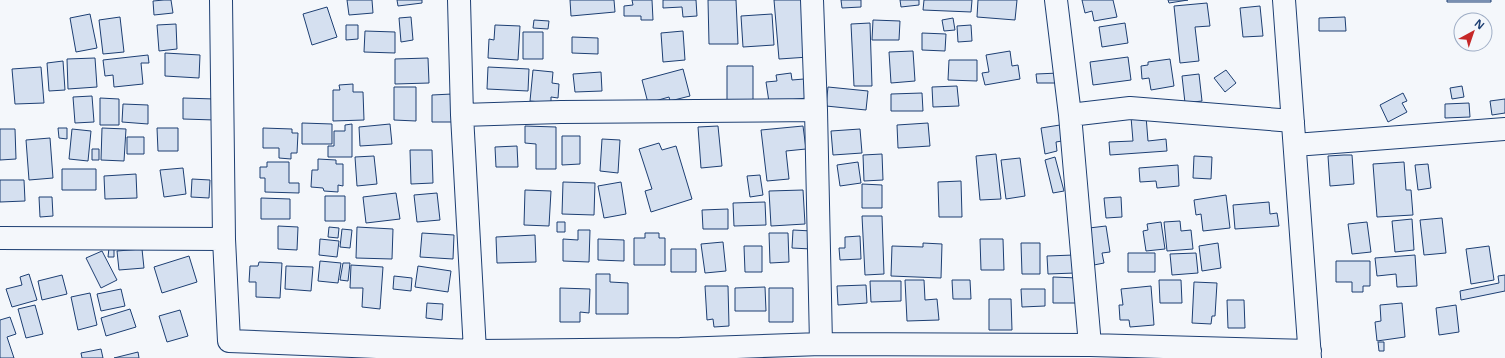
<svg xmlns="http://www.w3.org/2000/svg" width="1505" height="358" font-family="'Open Sans',sans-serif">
	<rect width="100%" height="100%" fill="#f4f7fb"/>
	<!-- building -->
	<path fill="#d5e0f0" stroke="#1d3f73" d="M164,0H171L173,13L154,15L153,1Z
		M347,0H372L373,13L349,15Z
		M397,0H422V3L398,6Z
		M570,0H614L615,12L571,16Z
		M632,0H652L653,20H641V16H624V6L633,5Z
		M663,0H696L697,16L683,17L682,7L663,8Z
		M708,0H736L738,44H709Z
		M774,0H805L809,57L779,59Z
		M841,0H861V7L842,8Z
		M900,0H919V5L901,7Z
		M924,0H972L971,12L923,10Z
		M978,0H1017L1015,20L977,17Z
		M1082,0H1113L1117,17L1094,21L1092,11L1085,13Z
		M1168,0H1188L1169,3Z
		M1447,0H1491V2H1447Z
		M1207,3L1210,26L1195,27L1199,61L1180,63L1174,6Z
		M1260,6L1263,36L1243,37L1240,8Z
		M327,7L337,37L312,45L303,14Z
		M90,14L97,48L76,52L70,18Z
		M772,14L774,45L743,47L741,16Z
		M120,17L124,52L103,54L99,20Z
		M411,17L413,40L401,42L399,18Z
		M1345,17L1346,31H1319V18Z
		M953,18L955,30L944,31L942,20Z
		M534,20L549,21L548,29L533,28Z
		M873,20L900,21L899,40H872Z
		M870,23L872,86H854L851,24Z
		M1125,23L1128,43L1102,47L1099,27Z
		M176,24L177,49L159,51L157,25Z
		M346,25H358V39L346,40Z
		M495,25L520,26L518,60L488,58L489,39L494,40Z
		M971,25L972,41L958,42L957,26Z
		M365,31L395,32V53L364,52Z
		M683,31L685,60L663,62L661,33Z
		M523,32H543V59H523Z
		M922,33L946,34L945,51L922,50Z
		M572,37L598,38V54L572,53Z
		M913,51L915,81L891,83L889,52Z
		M1010,51L1012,66L1018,65L1020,79L985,85L982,73L989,72L986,55Z
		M165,53L200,55L199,78L165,76Z
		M148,55L149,63H141L143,84L114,87L113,75L105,76L103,60Z
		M1128,57L1131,80L1093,85L1090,62Z
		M95,58L97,87L68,89L67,59Z
		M428,58L429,83L395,84V59Z
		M1170,59L1174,86L1151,90L1149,78L1142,79L1141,66L1148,65V62Z
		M949,60H977V81L948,80Z
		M63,61L65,90L49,91L47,63Z
		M727,66H753V100H727Z
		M41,67L44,103L15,104L12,69Z
		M488,67L529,69L528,91L487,89Z
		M683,69L690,96L670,101L669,97L648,103L642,80Z
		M533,70L553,72L552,83L559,84L558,98L551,97V103L530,101Z
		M1226,70L1236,83L1225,92L1214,78Z
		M601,72L602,91L575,92L573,74Z
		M791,73L792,80L804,79L807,98L769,102L766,82L777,81L776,75Z
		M1059,73V83H1037L1036,74Z
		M1199,74L1202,101L1185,103L1182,76Z
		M353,84V92H363L364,120L333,121V90H340L339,85Z
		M957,86L959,106L933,107L932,87Z
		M1462,86L1464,97L1452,99L1450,88Z
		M394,87H416V121L394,120Z
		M828,87L868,91L866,110L826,106Z
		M922,93L923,111H891V94Z
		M1403,93L1407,101L1402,103L1407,112L1388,122L1380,105Z
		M452,94L453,122H432V95Z
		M92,96L94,122L75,123L73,97Z
		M100,98L119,99V125H100Z
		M183,98L215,99V120L183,119Z
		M1505,99V113L1492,115L1490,101Z
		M1469,103L1470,117L1445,118V104Z
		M123,104L148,105V124L122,122Z
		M1146,116L1148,141L1166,139L1167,151L1110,155L1109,142L1133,141L1131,117Z
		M302,123L332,124V144H302Z
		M928,123L930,146L898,148L897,125Z
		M352,124V157H328V146H334V131H345V125Z
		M390,124L392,144L360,146L359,127Z
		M1060,125L1062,141L1056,142L1057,151L1045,154L1041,128Z
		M525,126L556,127V169H536V144L525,143Z
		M718,126L722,166L701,168L698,127Z
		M803,126L806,149L786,151L789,179L767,181L761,130Z
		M58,128H67V139L59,138Z
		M102,128L126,129L124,161L101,160Z
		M157,128H178V151H158Z
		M263,128L292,129V133H298L297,153H291V159L279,158V148H263Z
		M0,129H15L16,159L0,160Z
		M72,129L91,131L88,161L69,159Z
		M860,129L862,153L833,155L831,131Z
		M562,136H580V164L562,165Z
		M127,137H144V154H127Z
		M50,138L53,178L29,180L26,140Z
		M602,139L620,140L618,173L600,171Z
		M659,143L662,150L676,146L692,199L651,212L645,191L652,189L639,149Z
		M517,146L518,167H496L495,147Z
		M92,149H99V160H92Z
		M410,150H432L433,183L411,184Z
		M882,154L883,180L864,181L863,155Z
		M996,154L1001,199L980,200L976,156Z
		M1344,155H1352L1354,184L1330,186L1328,156Z
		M374,156L377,184L357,186L355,157Z
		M1194,156L1212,157L1211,179L1193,178Z
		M1055,157L1064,191L1053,193L1045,160Z
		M1020,158L1025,196L1006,199L1001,160Z
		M318,159L336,160V164H343V186L338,185V192L324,191L323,188L311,187L312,170H318Z
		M267,162H289V183H299V193L265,192V178H260V167H267Z
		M858,162L861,183L840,186L837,165Z
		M1404,162L1406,190H1411L1413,215L1377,217L1373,164Z
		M1428,164L1431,188L1418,190L1415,165Z
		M1178,165L1179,186L1157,188L1156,181L1140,182L1139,168Z
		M183,168L186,194L164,197L160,170Z
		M62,169H96V190H62Z
		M136,174L137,198L105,199L104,176Z
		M760,175L763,195L750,197L747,176Z
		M192,179L210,180L209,198L191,197Z
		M0,180H24L25,201L0,202Z
		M961,181L962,217H939L938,182Z
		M563,182L595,183L594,215L562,214Z
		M621,182L626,214L604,218L598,186Z
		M862,184L882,185V208H862Z
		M525,190L551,191L549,226L524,225Z
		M803,190L805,224L771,226L769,191Z
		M396,193L400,219L366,223L363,197Z
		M437,193L440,220L417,222L414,195Z
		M1226,195L1230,228L1203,231L1201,214L1196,215L1194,200Z
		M325,196H345V221H325Z
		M39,197H52L53,216L40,217Z
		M1121,197L1122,217L1106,218L1104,198Z
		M261,198L290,199V219H261Z
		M765,202L766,225L734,226L733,203Z
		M1269,202L1270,214L1277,213L1279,226L1235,229L1233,205Z
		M728,209V229H703L702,210Z
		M862,216H882L884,274L865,275Z
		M1442,218L1446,253L1424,255L1420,220Z
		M1412,219L1414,250L1395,252L1392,221Z
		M1180,221L1181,231L1191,230L1193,249L1167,251L1164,222Z
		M557,222H565V232H557Z
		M1161,222L1165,249L1146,251L1143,231L1148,230L1147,224Z
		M1367,222L1371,252L1352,254L1348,224Z
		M278,226L298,227L297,250L278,249Z
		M1106,226L1110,252L1102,253L1104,263L1094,265L1089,228Z
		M329,227L339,228L338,238L328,237Z
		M357,227L393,229L392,259L356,258Z
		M342,229L352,230L350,248L340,247Z
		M578,230H590L589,262L563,261V239L578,240Z
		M793,230L812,231L811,249L792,248Z
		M422,233L454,235L453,259L420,257Z
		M645,233H659V238H665V265H634V238H645Z
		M769,233H788L789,262L770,263Z
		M535,235L536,262L497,263L496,237Z
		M860,236L861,259L840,260L839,248H845V237Z
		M320,239L339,241L337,257L319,255Z
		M598,239L624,240V261L598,260Z
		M980,239H1003L1004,270H981Z
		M723,242L726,271L705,273L701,244Z
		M923,243L942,244L941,278L891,276L892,246L923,247Z
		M1021,243H1040V274H1022Z
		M1218,243L1221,268L1202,271L1199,246Z
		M744,246H762V272H745Z
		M1489,246L1494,280L1471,284L1466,249Z
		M109,248H114V257H108Z
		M142,249L144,268L119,270L117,251Z
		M671,249H696V272H671Z
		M102,251L117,280L101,288L86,258Z
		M1128,253H1155V272H1128Z
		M1196,253L1198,273L1172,275L1170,254Z
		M1074,255L1075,273L1048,274L1047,256Z
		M1415,255L1417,286L1397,287L1396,274L1377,276L1375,258Z
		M189,256L197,282L162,293L154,267Z
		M320,261L341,263L338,283L318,281Z
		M1336,261H1370V286H1363V292H1352V282H1336Z
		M259,262L282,263L280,298L256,297V282H249L250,266H258Z
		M343,263H350L348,281L340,280Z
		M351,265L383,267L380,309L362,307L363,288H350Z
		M286,266L313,267L311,291L285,289Z
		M418,266L451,271L448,292L415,287Z
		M29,274L37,300L12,307L6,289L22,285L20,277Z
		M596,274H610V282L628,283V314H596Z
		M62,275L67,294L42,300L38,281Z
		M1505,275V291L1461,300L1460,291L1499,283L1498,276Z
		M394,276L412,278L411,291L393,289Z
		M1053,277L1078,278L1079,303H1053Z
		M905,280H924L925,300L937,299L939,320L907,321Z
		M952,280H970L971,299H953Z
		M1159,280H1181L1182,303H1160Z
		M870,281H901V301L871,302Z
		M1194,282L1217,283L1215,316H1212L1211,324L1192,323Z
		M866,285L867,303L838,305L837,286Z
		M705,286H728L729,326L714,327L713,319L707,320Z
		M1151,286L1154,325L1130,327L1129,320H1120L1119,305H1123L1121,289Z
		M765,287L766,311H735V288Z
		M560,288L590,289L589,313L580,312V322H560Z
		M769,288H793V322H769Z
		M121,289L125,306L101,311L97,294Z
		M1021,289H1045V306L1022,307Z
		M90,293L97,325L78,330L71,297Z
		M989,299H1011L1012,330H989Z
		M1227,300H1244L1245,328H1228Z
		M427,303L443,304L442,320L426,318Z
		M1402,303L1405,337L1377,341L1375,322L1381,321L1380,305Z
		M35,305L43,334L26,338L18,309Z
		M1456,305L1459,332L1439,335L1436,308Z
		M130,309L136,327L106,336L101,318Z
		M180,310L188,336L167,342L159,316Z
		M10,317L16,334L7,337L14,358H0V320Z
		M1378,342H1384V351H1379Z
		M101,349L103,358H82L81,353Z
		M138,352L139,358H114Z"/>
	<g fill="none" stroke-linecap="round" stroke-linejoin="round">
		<!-- minor casing -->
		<g stroke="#1d3f73" stroke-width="24">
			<path id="minor" d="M221,0L224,239
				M459,0L462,115L475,351
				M812,0L816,110L821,344
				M1056,0L1070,115L1090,345
				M1284,0L1310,358
				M462,115L561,112L816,110
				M1070,115L1130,108L1293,121
				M1295,145L1505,129
				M0,238L224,239L229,341L475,351L680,349L821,344L1090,345L1310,351"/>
		</g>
		<!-- minor -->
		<use href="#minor" stroke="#f4f7fb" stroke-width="22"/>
	</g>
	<!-- north arrow -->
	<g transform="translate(1473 32) rotate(40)"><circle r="19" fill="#f4f7fb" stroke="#9eadc5"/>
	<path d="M0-3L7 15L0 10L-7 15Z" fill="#c62828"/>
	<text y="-6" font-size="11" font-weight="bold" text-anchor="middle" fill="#1d3f73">N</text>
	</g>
</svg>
